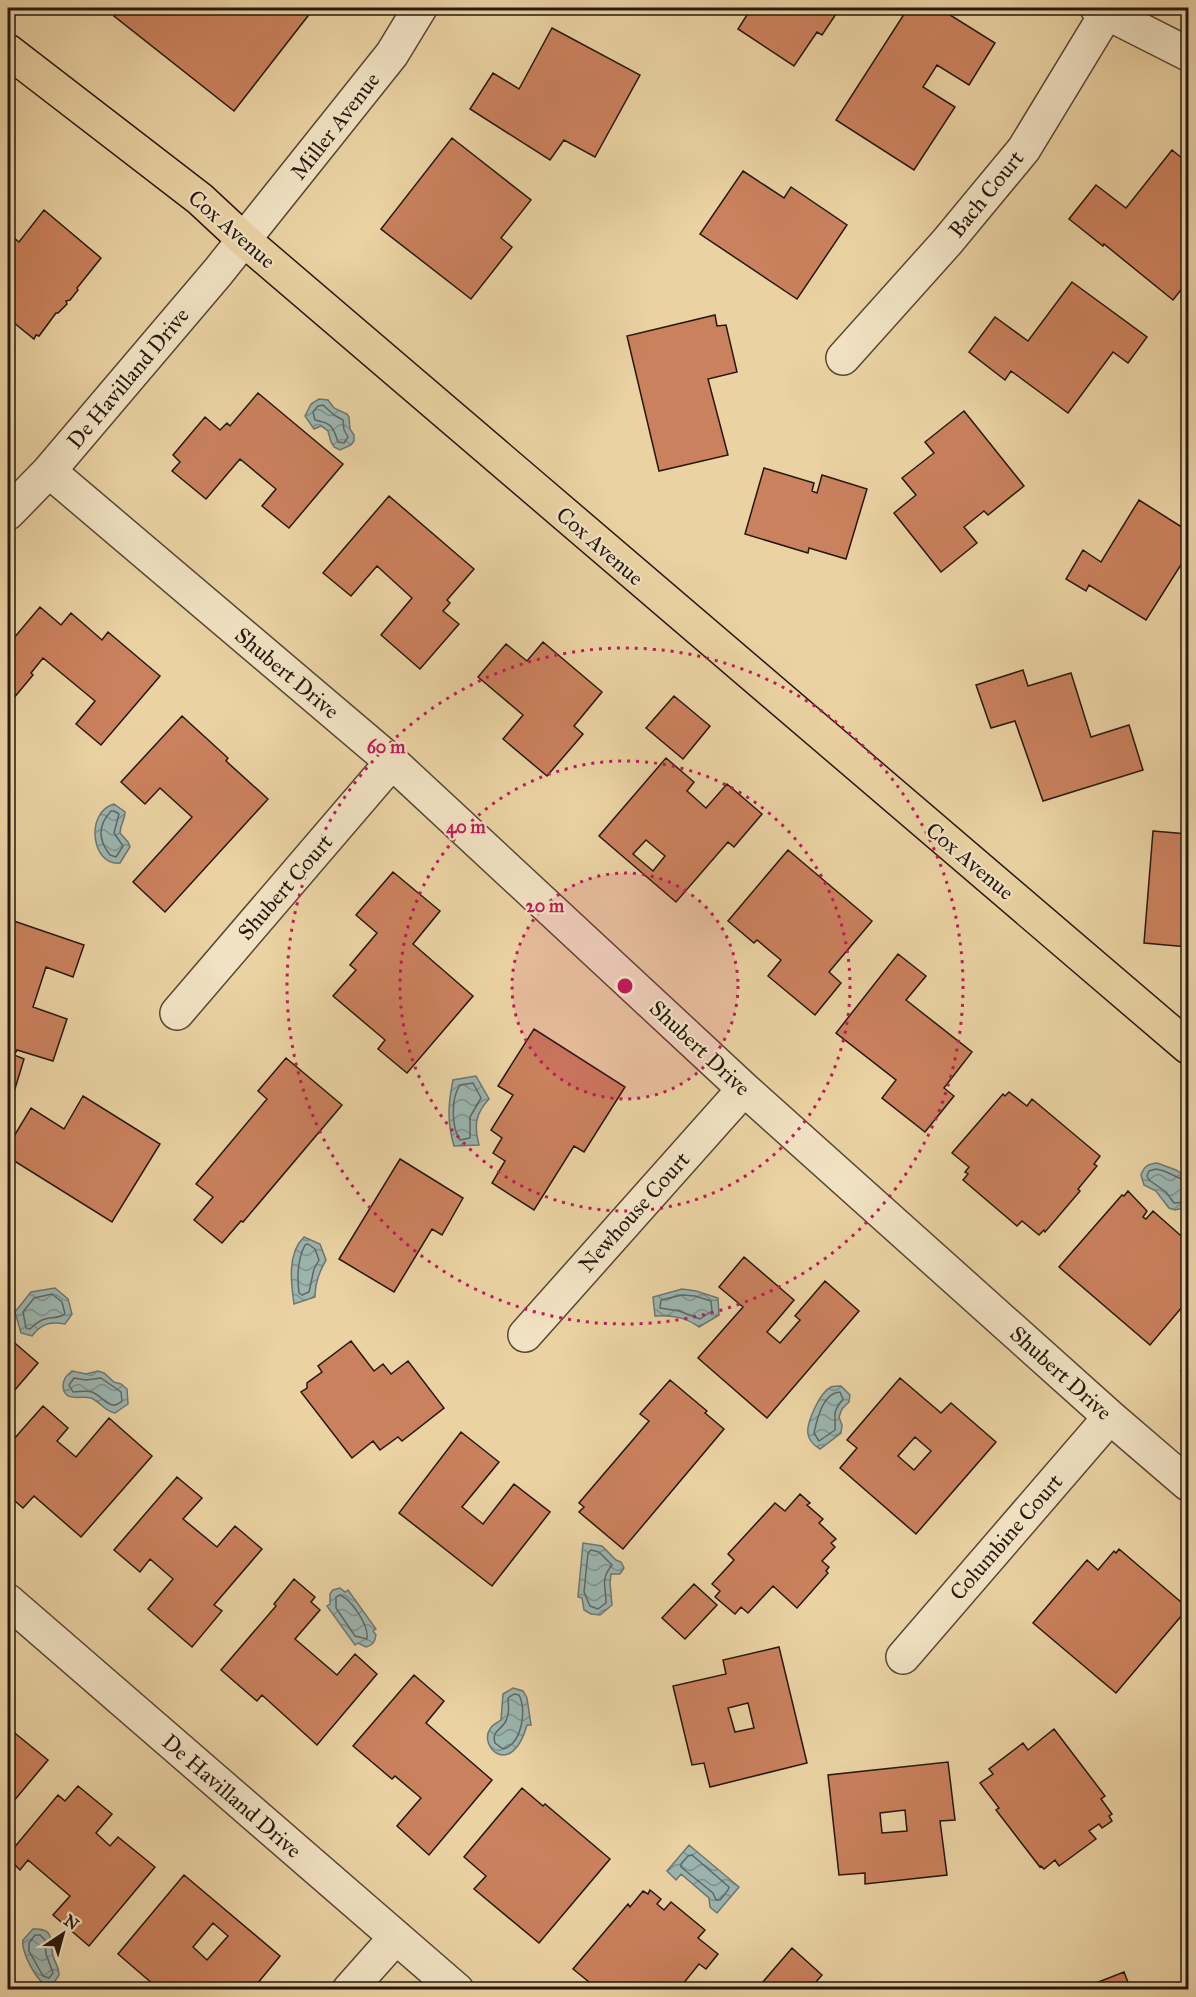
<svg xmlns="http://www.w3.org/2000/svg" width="1196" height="1997" font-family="'IM FELL Great Primer',serif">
	<defs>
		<pattern id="water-waves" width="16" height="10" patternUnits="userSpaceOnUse" patternTransform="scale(1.5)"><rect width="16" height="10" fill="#9bb5b0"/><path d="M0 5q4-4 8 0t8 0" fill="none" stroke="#7e928e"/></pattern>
	</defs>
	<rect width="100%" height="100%" fill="#ead2a3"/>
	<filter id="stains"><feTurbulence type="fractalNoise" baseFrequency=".00333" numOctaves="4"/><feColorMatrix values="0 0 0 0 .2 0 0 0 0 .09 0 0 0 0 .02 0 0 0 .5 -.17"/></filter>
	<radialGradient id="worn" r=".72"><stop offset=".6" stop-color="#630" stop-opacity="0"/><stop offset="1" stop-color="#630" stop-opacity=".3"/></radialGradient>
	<!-- water -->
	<path fill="url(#water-waves)" stroke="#6d7670" stroke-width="1.5" d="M319,399L328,400L334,408L347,414L349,417L350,429L354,435V441L351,445L340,450L334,447L331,442L328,431L321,426L314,429L305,416L311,404Z
		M114,804L125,812C125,820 120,825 120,833L128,842L130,847L120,863C91,866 85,812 114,804Z
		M476,1076L489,1099C475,1114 474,1126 479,1145L454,1146C447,1122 448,1104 453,1080Z
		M1157,1163L1176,1170L1188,1178V1207L1175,1210L1169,1208L1156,1191L1144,1185L1141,1175C1144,1166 1148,1164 1157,1163Z
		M304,1237L320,1244L326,1260C319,1272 315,1283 315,1297L294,1304C291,1283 287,1253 304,1237Z
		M55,1288L68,1299L72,1314L65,1324C50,1321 41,1324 32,1336L21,1333L15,1312L31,1292Z
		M682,1289L696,1291L718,1298L719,1315L699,1327C685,1317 672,1315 655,1316L653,1297Z
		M72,1371L86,1374L98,1371L104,1373L114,1382L121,1384L127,1389L128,1404L115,1413C104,1411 101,1402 91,1398C81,1395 65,1403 63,1387C63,1379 66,1376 72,1371Z
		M841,1386L850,1395L849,1402L842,1409L839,1417L842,1425L841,1433L820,1449C815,1446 809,1441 808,1434C806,1423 820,1392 831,1387C834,1386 838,1386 841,1386Z
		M583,1543L602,1546L616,1560L621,1562L624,1568L620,1574H611L610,1583L612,1605L600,1615L591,1614L584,1610L582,1598L578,1597Z
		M340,1588L345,1592L348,1590L376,1629L373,1631L376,1635C375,1642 373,1645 366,1647L358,1643L355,1645L327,1606L330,1604V1594L333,1590Z
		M513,1688L523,1691L527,1698L531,1725H527C512,1779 478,1747 490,1729C492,1725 497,1723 501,1720L503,1694Z
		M689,1845L739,1887L717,1913L710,1907L709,1898L681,1874L676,1880L667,1871Z
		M33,1929C56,1928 49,1941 53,1956C55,1963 59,1967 59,1975L53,1984H44C35,1977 21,1952 23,1940Z"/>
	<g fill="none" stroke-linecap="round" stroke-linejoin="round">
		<!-- shore -->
		<path stroke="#616660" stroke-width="1.5" d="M323,405L334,415L343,420L344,430L348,437L344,443L338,442C333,426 331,423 315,420L313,412L318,406Z
			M111,811H114L119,814L114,833L123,846L116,857L110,855C98,840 98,825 111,811Z
			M473,1083L481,1098L470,1117V1138L460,1140C451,1126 451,1098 460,1085Z
			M1188,1182L1164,1171L1156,1169L1149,1171L1147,1176L1149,1180L1166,1192L1174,1203L1188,1202
			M308,1244L315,1249L319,1260L314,1269L309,1292L302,1295L299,1293C297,1277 297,1260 305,1245Z
			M52,1294L62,1302L65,1314C52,1322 47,1312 30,1329L26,1328L23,1312L34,1298Z
			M682,1295L695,1296L711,1301L712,1311L700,1319L679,1311L660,1308L661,1300Z
			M74,1378L86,1380L101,1378L121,1392L122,1401C110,1412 104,1397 92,1392C86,1390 79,1392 73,1392L69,1385Z
			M840,1392L843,1399C831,1415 836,1412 835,1430L819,1441L814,1433C817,1419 823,1393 840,1392Z
			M591,1550L599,1552L612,1565C600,1580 606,1585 606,1603L598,1609L590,1606L584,1592L588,1553Z
			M340,1595C353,1601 369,1626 367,1639L355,1636L336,1608V1597Z
			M514,1694L519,1695C527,1710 522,1744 503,1749L495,1743C491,1729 504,1730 507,1718C510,1712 508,1705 508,1698Z
			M692,1855L729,1887L728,1890L720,1900H716L713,1893L681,1867V1864L688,1856Z
			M35,1935H40L45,1940L46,1954L53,1973L49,1978L43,1976L29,1951V1943Z"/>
	</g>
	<!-- building -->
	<path fill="#ca815d" stroke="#27180f" stroke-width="1.5" fill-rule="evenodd" d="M120,8H306L311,12L234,111L114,16Z
		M735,8H840L822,35L817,32L794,66L738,29L747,15Z
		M908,8H939L995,43L969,85L937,65L923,87L955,107L914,170L836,120Z
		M552,28L640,75L595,157L564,140L550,160L470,109L493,73L519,89Z
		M452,138L531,200L501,238L512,247L471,299L381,229Z
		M1172,150L1188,163V281L1173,300L1104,244L1103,246L1069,219L1096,185L1126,208Z
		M743,171L784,198L791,187L847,225L797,299L700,234Z
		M44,210L101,258L77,288L78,290L70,300L66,301L67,304L58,313H56L39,336L36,335L34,339L8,318V233L19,242Z
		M1072,282L1147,337L1128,363L1113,352L1068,413L1011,371L1005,380L969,352L995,317L1028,341Z
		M715,315L717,326L726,325L737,372L708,379L728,455L659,471L627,336Z
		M258,393L343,464L289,528L262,506L276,489L240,459L206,499L172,471L180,462L173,455L205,417L220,430L227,423L230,426Z
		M964,411L1024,486L988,515L984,511L964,527L977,543L941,572L894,513L916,495L902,478L934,453L925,442Z
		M764,468L814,483L812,491L817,493L822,475L867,489L846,559L809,548L808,553L745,534Z
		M389,496L474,569L447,600L450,603L443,611L459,624L420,669L381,635L412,598L377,566L351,596L323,573Z
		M1139,500L1188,531V567L1182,563L1146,620L1089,585L1086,591L1066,579L1083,550L1101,562Z
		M40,607L61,625L71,613L102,640L108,632L160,676L101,745L76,724L95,701L43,658L31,673L33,675L8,705V645Z
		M543,642L602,692L574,726L583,734L547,776L503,739L523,715L478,677L506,644L527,661Z
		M1023,670L1028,686L1071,673L1091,737L1129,725L1143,770L1043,801L1015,721L991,728L976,685Z
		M674,696L710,726L683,759L646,728Z
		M182,716L228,758L226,761L268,799L165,912L133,882L192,817L160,788L145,804L121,782Z
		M666,758L694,782L687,791L706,808L727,784L762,814L734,847L728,842L676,902L599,836ZM646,840L665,856L653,871L633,854Z
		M1153,831L1188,834V947L1144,943Z
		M788,850L872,921L829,972L841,983L815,1015L768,976L781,960L757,940L754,943L728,921Z
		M393,872L440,911L413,944L473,996L407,1073L378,1049L385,1040L333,996L356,970L350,965L377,933L356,915Z
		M8,919L84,945L73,977L46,967L33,1007L67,1019L53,1061L17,1050L14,1055L24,1059L14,1092L8,1090Z
		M898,954L926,976L906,1000L972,1052L944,1088L954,1096L925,1132L882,1098L896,1080L836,1033Z
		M534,1029L625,1087L584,1152L574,1146L534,1210L492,1183L505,1161L493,1153L502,1138L491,1130L513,1095L498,1086Z
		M286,1058L342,1105L243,1222L241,1221L222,1243L194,1220L213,1197L196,1184L267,1099L258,1091Z
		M1009,1092L1027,1106L1032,1099L1100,1156L1094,1164L1097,1166L1078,1189L1080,1191L1045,1232L1044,1230L1039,1235L1022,1221L1017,1226L963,1180L968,1174L965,1172L969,1167L952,1153L1003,1094L1005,1096Z
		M83,1096L160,1144L112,1222L8,1157V1146L31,1108L64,1129Z
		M400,1159L463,1198L442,1235L432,1229L394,1292L339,1259Z
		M1128,1191L1147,1211L1143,1217L1146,1219L1153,1211L1188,1242V1300L1150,1345L1059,1267L1122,1195L1124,1196Z
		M744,1257L794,1300L767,1332L780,1343L800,1320L795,1316L825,1281L859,1311L767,1418L698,1358L743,1307L719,1287Z
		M9,1338L38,1363L8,1398V1340Z
		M351,1341L374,1371L383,1364L391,1374L408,1361L444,1408L402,1441L398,1437L380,1450L373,1441L352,1458L301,1392L307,1388V1383L322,1372L318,1366Z
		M1188,1362V1378L1181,1371Z
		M900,1378L941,1413L951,1403L996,1442L916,1534L840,1468L857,1448L847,1440ZM915,1437L931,1451L914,1470L898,1456Z
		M670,1380L707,1411L705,1413L724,1429L623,1549L579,1512L584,1507L579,1503L649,1421L640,1414Z
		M43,1406L68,1428L57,1441L76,1457L109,1418L152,1456L81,1537L34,1496L23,1508L8,1495V1437L13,1440Z
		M461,1432L499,1462L462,1507L483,1524L514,1484L550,1512L492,1586L399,1513Z
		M177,1477L202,1498L183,1519L217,1547L235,1526L262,1549L214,1605L222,1611L192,1647L148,1609L173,1579L150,1559L140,1572L114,1550Z
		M800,1494L810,1503L807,1505L823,1519L819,1523L836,1539L831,1543L835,1547L822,1561L829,1567L826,1571L828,1573L797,1608L773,1586L748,1613L741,1607L735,1614L715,1597L720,1591L712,1584L734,1560L728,1554L775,1503L785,1511Z
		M1119,1549L1188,1608L1116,1693L1033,1623L1087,1560L1098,1570L1114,1551L1116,1553Z
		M294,1579L315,1597L311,1602L320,1610L295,1639L337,1675L355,1654L377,1674L317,1745L262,1695L257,1701L221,1670L276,1606L274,1604Z
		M694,1584L717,1605L685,1639L662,1618Z
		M779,1647L807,1763L710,1787L704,1763L692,1765L673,1686L726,1674L723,1660ZM748,1703L754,1728L735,1732L728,1708Z
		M414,1675L444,1701L426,1723L492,1780L429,1855L397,1826L421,1798L395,1776L392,1779L353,1746Z
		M1054,1729L1105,1796L1101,1799L1112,1814L1109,1816L1112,1821L1102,1828L1099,1824L1089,1831L1096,1839L1059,1866L1055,1860L1044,1869L1041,1866L1040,1867L996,1810L999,1808L980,1783L993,1774L989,1769L1023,1743L1028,1750Z
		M11,1730L48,1760L8,1808V1734Z
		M948,1762L955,1820L940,1821L947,1875L865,1884V1873L839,1875L828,1775ZM905,1810L907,1831L882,1833L880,1813Z
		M78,1786L112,1814L96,1833L110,1846L118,1837L155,1867L89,1946L53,1915L70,1896L28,1860L20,1870L8,1858V1855L58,1795L65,1801Z
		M522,1788L543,1806L545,1804L610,1859L539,1943L474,1889L486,1876L464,1857Z
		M184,1875L280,1956L252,1990H160L118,1954ZM213,1923L228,1936L207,1960L193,1947Z
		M650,1890L661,1899L657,1904L664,1910L671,1902L705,1930L698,1938L718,1954L706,1969L699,1964L678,1990H599L573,1969L628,1904L630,1907L643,1891L648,1894Z
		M792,1948L822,1975L809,1990H756Z
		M1124,1972L1131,1990H1078Z"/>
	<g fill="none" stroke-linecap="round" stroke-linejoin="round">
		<!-- minor casing -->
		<g stroke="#584634" stroke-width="36">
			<path id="minor" d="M1097,8L1188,54
				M843,358L947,242L1024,149L1106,14
				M49,471L392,762L744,1089L1110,1417L1188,1484
				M8,513L49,471L218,272L392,54L420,8
				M177,1013L392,762
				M525,1335L744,1089
				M8,1601L457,1990
				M903,1657L1110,1417
				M349,1990L396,1937"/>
		</g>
		<!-- major casing -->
		<g stroke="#27180f" stroke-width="36">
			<path id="major" d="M8,51L200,199L243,239L1188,1047"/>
		</g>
		<!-- minor -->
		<use href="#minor" stroke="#f1e2c3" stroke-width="33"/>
		<!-- major -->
		<use href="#major" stroke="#ead2a3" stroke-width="33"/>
	</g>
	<!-- distance rings -->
	<circle cx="625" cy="986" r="113" fill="#c2185b" fill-opacity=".12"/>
	<g fill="none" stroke="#c2185b" stroke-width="3" stroke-dasharray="3 6">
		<circle cx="625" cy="986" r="113"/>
		<circle cx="625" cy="986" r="225"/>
		<circle cx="625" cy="986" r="338"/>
	</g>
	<g text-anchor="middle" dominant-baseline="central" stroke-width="4.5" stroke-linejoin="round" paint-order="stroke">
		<!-- street labels -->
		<g font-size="22" fill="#27180f" stroke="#f1e2c3">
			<text transform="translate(335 126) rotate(-52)">Miller Avenue</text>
			<text transform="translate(986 194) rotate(-51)">Bach Court</text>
			<text transform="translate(232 229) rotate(41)">Cox Avenue</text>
			<text transform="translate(128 378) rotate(-50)">De Havilland Drive</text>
			<text transform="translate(600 546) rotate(41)">Cox Avenue</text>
			<text transform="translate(287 673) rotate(40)">Shubert Drive</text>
			<text transform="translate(970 861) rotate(40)">Cox Avenue</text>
			<text transform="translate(285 887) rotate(-49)">Shubert Court</text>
			<text transform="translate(700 1048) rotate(43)">Shubert Drive</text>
			<text transform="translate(634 1212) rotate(-48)">Newhouse Court</text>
			<text transform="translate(1061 1373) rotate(42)">Shubert Drive</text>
			<text transform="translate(1006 1537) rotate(-49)">Columbine Court</text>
			<text transform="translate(232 1796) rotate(41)">De Havilland Drive</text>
		</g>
	</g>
	<circle cx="625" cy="986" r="9" fill="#c2185b" stroke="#f1e2c3" stroke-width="3"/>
	<g font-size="18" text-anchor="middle" font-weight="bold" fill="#c2185b" stroke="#f1e2c3" stroke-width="4.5" stroke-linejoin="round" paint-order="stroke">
		<text x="386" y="753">60 m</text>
		<text x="466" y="833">40 m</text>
		<text x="545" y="912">20 m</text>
	</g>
	<!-- margin -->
	<rect width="1196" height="1997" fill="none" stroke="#ead2a3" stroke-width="30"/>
	<rect x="9" y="9" width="1178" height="1979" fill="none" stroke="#27180f" stroke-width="3"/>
	<rect x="15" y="15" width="1166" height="1967" fill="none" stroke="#27180f" stroke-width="1.5"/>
	<!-- north arrow -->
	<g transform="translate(63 1934) rotate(36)" stroke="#f1e2c3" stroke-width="4.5" paint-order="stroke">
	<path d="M0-4.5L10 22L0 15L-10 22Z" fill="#27180f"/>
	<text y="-9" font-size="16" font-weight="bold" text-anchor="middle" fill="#27180f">N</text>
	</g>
	<rect width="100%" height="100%" filter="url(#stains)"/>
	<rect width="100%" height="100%" fill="url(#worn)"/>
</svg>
